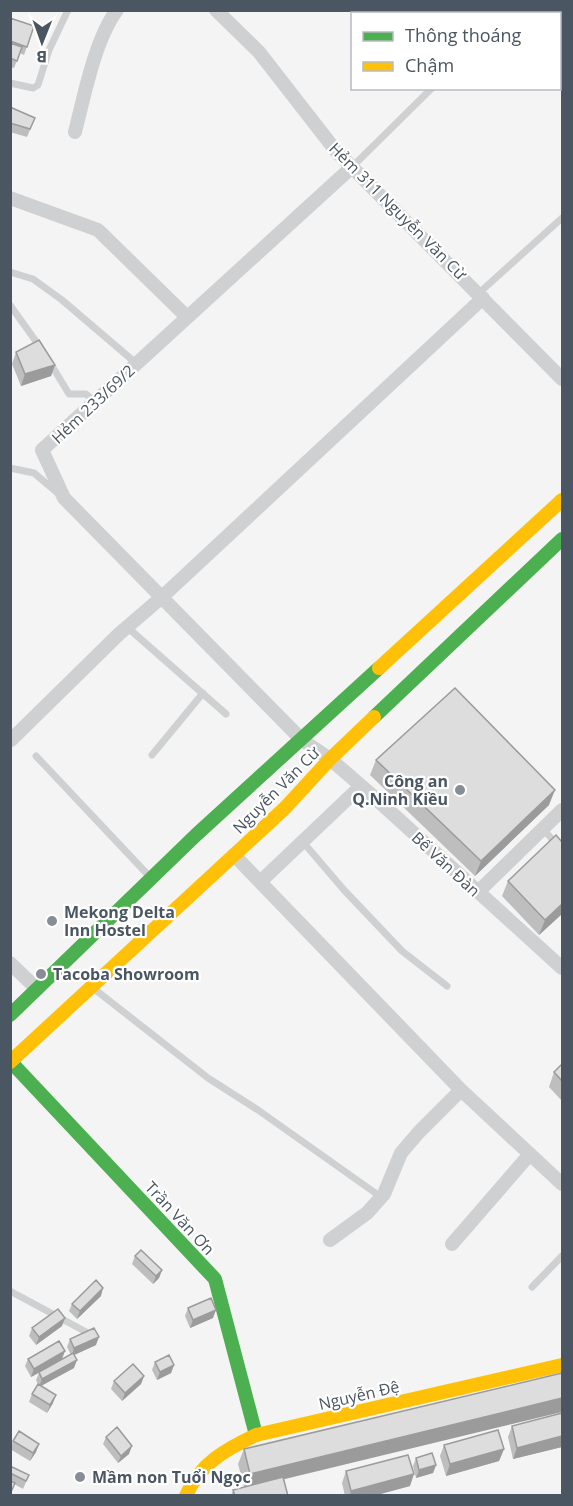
<svg xmlns="http://www.w3.org/2000/svg" width="573" height="1506" font-family="'Open Sans',sans-serif">
	<rect width="100%" height="100%" fill="#f4f4f4"/>
	<g fill="none" stroke-linecap="round" stroke-linejoin="round">
		<!-- lane -->
		<path stroke="#ced0d2" stroke-width="7" d="M450,10L457,14
			M510,14L513,10
			M10,83L33,88L38,85L49,50L68,10
			M352,167L432,88
			M10,272L33,279L62,300L137,364
			M479,293L562,218
			M10,305L40,347
			M49,361L69,394H86L95,402
			M10,468L34,473L59,494
			M127,627L226,714
			M152,755L203,693
			M36,756L150,877
			M543,829L562,850
			M303,842L344,890L402,951L447,986
			M93,988L208,1078L258,1110L381,1197
			M532,1287L562,1256
			M10,1291L88,1333"/>
		<!-- street -->
		<path stroke="#ced0d2" stroke-width="14" d="M216,10L259,52L336,151L562,379
			M75,132C84,97 95,39 117,10
			M352,167L42,450L64,498L302,740L330,759L373,796L562,968
			M10,198L98,230L187,317
			M11,740L119,634L162,597L483,298
			M234,855L461,1090L562,1184
			M260,882L361,786
			M478,892L562,810
			M10,963L37,989
			M330,1240L367,1213L384,1194L401,1153L419,1132L461,1090
			M452,1244L530,1154"/>
		<!-- fast -->
		<path stroke="#4caf50" stroke-width="14" d="M374,717L562,539
			M10,1015L196,835L379,668
			M11,1062L215,1279L256,1435"/>
		<!-- slow -->
		<path stroke="#ffc107" stroke-width="14" d="M379,668L562,500
			M10,1062L285,808L330,759L374,717
			M186,1496C199,1464 226,1449 256,1435L562,1365"/>
	</g>
	<!-- wall -->
	<path fill="#bebebf" d="M10,18L34,26L24,55L20,53L14,68L10,67Z
		M10,107L35,118L27,137L10,132Z
		M16,352L55,365L51,376L21,386L12,364Z
		M376,760L549,805L475,876L370,775Z
		M562,842V914L539,935L502,896L508,881Z
		M562,1064V1101L549,1087L554,1072Z
		M135,1256L162,1270L159,1278L153,1284L132,1264Z
		M101,1296L77,1319L69,1311L72,1304Z
		M188,1308L213,1318L190,1328L185,1316Z
		M62,1326L36,1345L29,1336L32,1328Z
		M70,1339L96,1345L74,1355V1368L41,1386L53,1403L47,1413L29,1402L32,1394L38,1384L36,1380L39,1373L31,1377L25,1366L28,1359H62L45,1369L71,1355L67,1347Z
		M155,1362L174,1365L171,1373L157,1380L152,1370Z
		M144,1376L141,1384L122,1401L111,1389L114,1381Z
		M562,1413V1447L513,1459L508,1437L512,1426Z
		M106,1437L129,1454L118,1463L103,1444Z
		M13,1441L39,1444L36,1452L30,1461L10,1449Z
		M444,1445L504,1449L499,1461L446,1476L440,1456Z
		M244,1449L284,1479L288,1496H231L233,1490L244,1487L238,1464Z
		M416,1458L436,1465L433,1473L416,1478L413,1466Z
		M10,1466L29,1475L23,1489L14,1484L10,1493Z
		M346,1471L410,1486L373,1496H345L342,1483Z"/>
	<!-- shaded-wall -->
	<path fill="#9b9b9b" d="M55,365L51,376L21,386L25,374Z
		M555,790L549,805L475,876L481,861Z
		M562,904V914L539,935L545,920Z
		M162,1270L159,1278L153,1284L156,1276Z
		M103,1288L101,1296L77,1319L80,1311Z
		M216,1310L213,1318L190,1328L193,1320Z
		M65,1318L62,1326L36,1345L39,1337Z
		M99,1337L96,1345L72,1356L74,1348Z
		M65,1351L62,1359L31,1377L34,1369Z
		M77,1360L74,1368L39,1387L42,1379Z
		M174,1365L171,1373L157,1380L160,1372Z
		M144,1376L141,1384L122,1401L125,1393Z
		M56,1395L53,1403L47,1413L50,1405Z
		M562,1398V1412L244,1489L250,1474Z
		M562,1436V1447L513,1459L517,1448Z
		M39,1444L36,1452L30,1461L33,1453Z
		M132,1446L129,1454L118,1463L121,1456Z
		M504,1449L499,1461L446,1476L450,1464Z
		M436,1465L433,1473L416,1478L419,1470Z
		M414,1474L410,1486L373,1496H350L351,1491Z"/>
	<!-- building -->
	<path fill="#ddddde" stroke="#9b9b9b" stroke-width="1.5" d="M10,18L34,26L27,47L10,41Z
		M10,43L22,47L17,61L10,58Z
		M10,107L35,118L30,129L10,123Z
		M39,340L55,365L25,374L16,352Z
		M455,688L555,790L481,861L376,760Z
		M556,835L562,842V904L545,920L508,881Z
		M562,1064V1081L554,1072Z
		M141,1250L162,1270L156,1276L135,1256Z
		M96,1280L103,1288L80,1311L72,1304Z
		M211,1298L216,1310L193,1320L188,1308Z
		M58,1309L65,1318L39,1337L32,1328Z
		M94,1328L99,1337L74,1348L70,1339Z
		M59,1341L65,1351L34,1369L28,1359Z
		M73,1353L77,1360L42,1379L39,1372Z
		M169,1355L174,1365L160,1372L155,1362Z
		M133,1364L144,1376L125,1393L114,1381Z
		M562,1373V1398L250,1474L244,1449Z
		M38,1384L56,1395L50,1405L32,1394Z
		M562,1413V1436L517,1448L512,1426Z
		M117,1427L132,1446L121,1456L106,1437Z
		M498,1430L504,1449L450,1464L444,1445Z
		M19,1431L39,1444L33,1453L13,1441Z
		M432,1453L436,1465L419,1470L416,1458Z
		M408,1455L414,1474L351,1491L346,1471Z
		M10,1466L29,1475L26,1481L10,1473Z
		M283,1477L288,1496H235L233,1490Z
		M10,1481L15,1483L12,1490L10,1489Z"/>
	<!-- markers -->
	<g fill="#868d94" stroke="#fff" stroke-width="2">
		<circle cx="460" cy="790" r="6"/>
		<circle cx="52" cy="921" r="6"/>
		<circle cx="41" cy="974" r="6"/>
		<circle cx="80" cy="1477" r="6"/>
	</g>
	<g text-anchor="middle" dominant-baseline="central" stroke-width="4.5" stroke-linejoin="round" paint-order="stroke">
		<!-- street labels -->
		<g font-size="16" fill="#4a5661" stroke="#fff">
			<text transform="translate(398 211) rotate(45)">Hẻm 311 Nguyễn Văn Cừ</text>
			<text transform="translate(93 404) rotate(-43)">Hẻm 233/69/2</text>
			<text transform="translate(276 790) rotate(-45)">Nguyễn Văn Cừ</text>
			<text transform="translate(446 864) rotate(43)">Bế Văn Đàn</text>
			<text transform="translate(180 1218) rotate(47)">Trần Văn Ơn</text>
			<text transform="translate(359 1395) rotate(-13)">Nguyễn Đệ</text>
		</g>
		<!-- poi labels -->
		<g font-size="16" font-weight="bold" fill="#4a5661" stroke="#fff" text-anchor="start">
			<text x="448" y="781" text-anchor="end">Công an<tspan x="448" dy="18">Q.Ninh Kiều</tspan></text>
			<text x="64" y="912">Mekong Delta<tspan x="64" dy="18">Inn Hostel</tspan></text>
			<text x="53" y="974">Tacoba Showroom</text>
			<text x="92" y="1477">Mầm non Tuổi Ngọc</text>
		</g>
	</g>
	<!-- border -->
	<rect width="573" height="1506" fill="none" stroke="#4a5661" stroke-width="24"/>
	<!-- legend -->
	<rect x="351" y="12" width="210" height="78" fill="#ffffff" stroke="#b7bbc0" stroke-width="1.5"/>
	<rect x="363" y="32" width="30" height="9" fill="#4caf50" stroke="#b7bbc0" stroke-width="1.5"/>
	<text x="405" y="42" font-size="18" fill="#4a5661">Thông thoáng</text>
	<rect x="363" y="62" width="30" height="9" fill="#ffc107" stroke="#b7bbc0" stroke-width="1.5"/>
	<text x="405" y="72" font-size="18" fill="#4a5661">Chậm</text>
	<!-- north arrow -->
	<g transform="translate(42 42) rotate(181)" stroke="#ffffff" stroke-width="4.5" paint-order="stroke">
	<path d="M0-4.5L10 22L0 15L-10 22Z" fill="#4a5661"/>
	<text y="-9" font-size="16" font-weight="bold" text-anchor="middle" fill="#4a5661">B</text>
	</g>
</svg>
